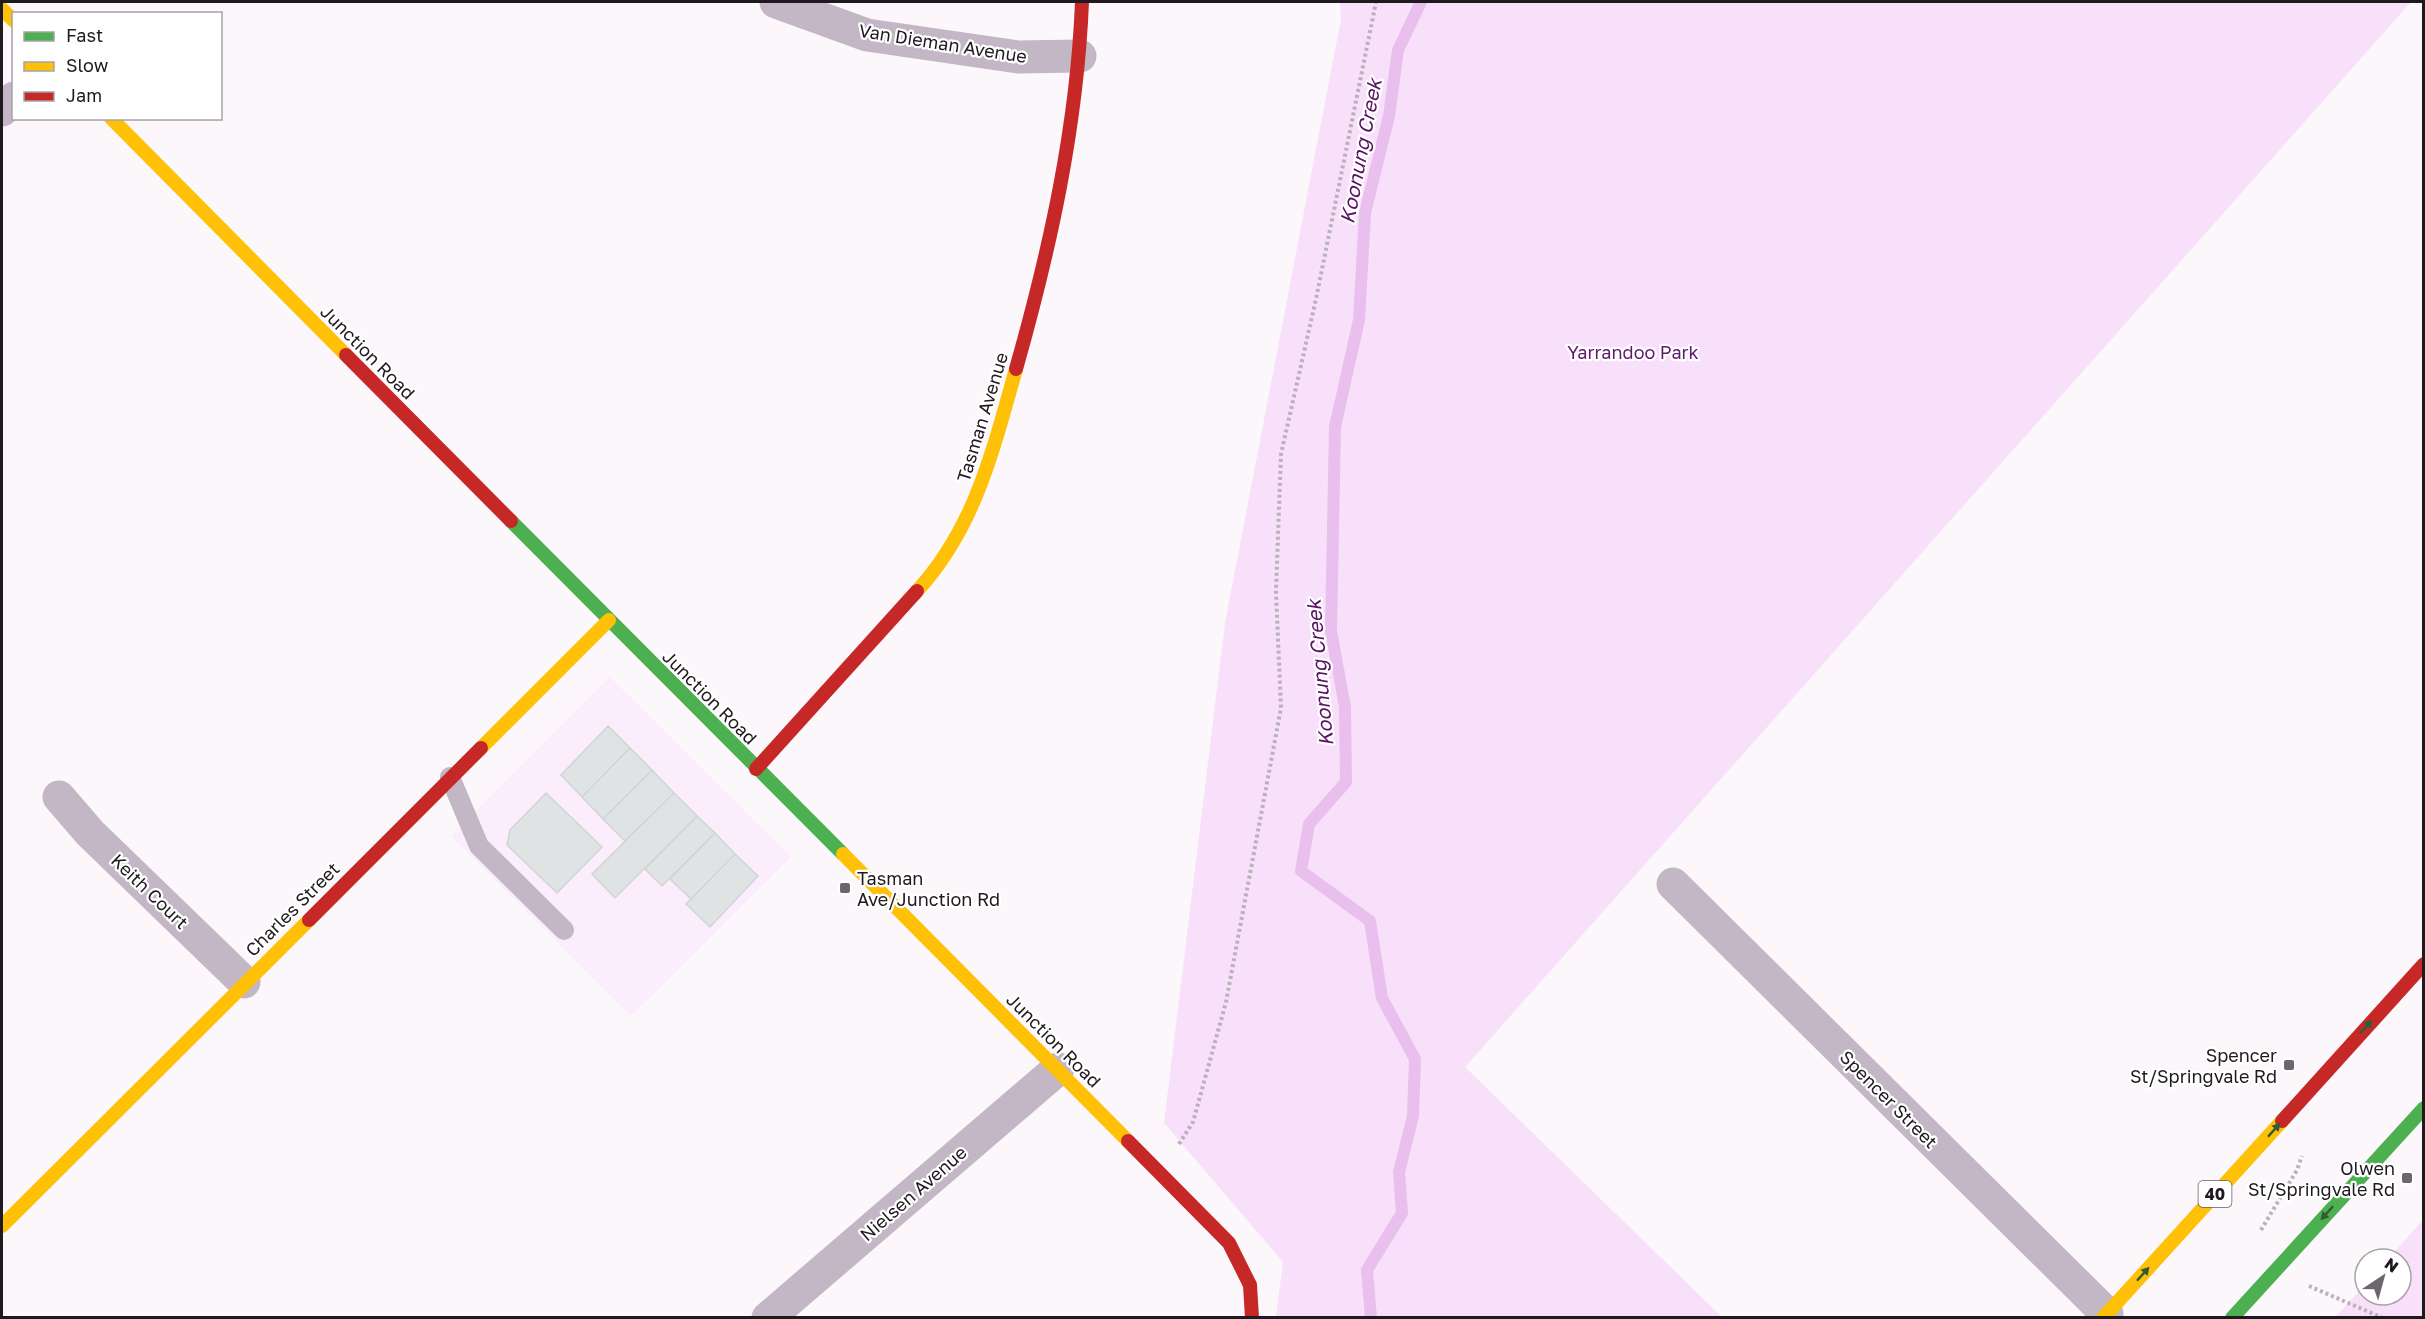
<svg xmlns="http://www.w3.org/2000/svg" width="2425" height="1319" font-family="'Golos Text',sans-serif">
	<rect width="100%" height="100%" fill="#fbf7fb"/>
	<!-- built -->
	<path fill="#fbedfc" d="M610,677L791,857L631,1016L451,836Z"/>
	<!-- green -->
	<path fill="#f8e0fa" d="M1340,2H2411L1465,1067L1722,1317H1276L1283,1262L1164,1123L1225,623L1341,19Z
		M2423,1220V1317H2335L2365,1285V1295H2401V1259H2388Z"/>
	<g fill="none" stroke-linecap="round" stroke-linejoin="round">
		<!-- stream -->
		<path stroke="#e8bfed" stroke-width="12" d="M1371,1318L1367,1270L1402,1213L1399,1172L1413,1116L1415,1059L1382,998L1370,921L1301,871L1309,824L1346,782L1345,707L1331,631L1335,427L1359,320L1365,213L1389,116L1398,50L1421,2"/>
	</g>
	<!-- building -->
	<path fill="#dfe3e4" stroke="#d0d4d5" stroke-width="1.5" d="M608,726L630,748L582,797L561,775Z
		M630,748L652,770L603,819L582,797Z
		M652,770L674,793L625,841L603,819Z
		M546,793L602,847L557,893L507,845L510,830Z
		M674,793L697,816L615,898L592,874Z
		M697,816L715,833L662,886L645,869Z
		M715,833L735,854L691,899L670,879Z
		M735,854L758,876L710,927L686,904Z"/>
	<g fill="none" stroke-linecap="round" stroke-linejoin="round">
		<!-- path -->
		<path stroke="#bab1bb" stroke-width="4" stroke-dasharray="3 3" stroke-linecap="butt" d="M1179,1144L1193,1122L1226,1002L1281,708L1276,591L1281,454L1316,299L1376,2
			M2261,1230L2297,1170L2302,1156
			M2309,1286L2383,1318"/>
		<!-- lane -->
		<path stroke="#c3b6c5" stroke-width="20" d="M450,777L479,846L564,930"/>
		<!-- street -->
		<path stroke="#c3b6c5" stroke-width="33" d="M776,2L867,35L1018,57L1080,56
			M2,110L14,98
			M59,797L90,833L244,982
			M1673,884L2107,1314
			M768,1318L1058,1069"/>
		<!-- fast -->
		<path stroke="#4caf50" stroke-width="14" d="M511,521L843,854
			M2232,1318L2424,1108"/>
		<!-- slow -->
		<path stroke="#ffc107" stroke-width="14" d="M2,9L14,21
			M111,118L346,355
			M917,591C975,528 993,450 1016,369
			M481,748L609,620
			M843,854L1128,1141
			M2,1226L309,920
			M2103,1318L2282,1121"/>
		<!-- jam -->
		<path stroke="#c62828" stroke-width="14" d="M346,355L511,521
			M1016,369C1050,249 1077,127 1082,2
			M756,769L917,591
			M309,920L481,748
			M2282,1121L2424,964
			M1128,1141L1229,1243L1250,1285L1252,1318"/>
	</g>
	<!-- one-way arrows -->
	<defs><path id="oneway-solid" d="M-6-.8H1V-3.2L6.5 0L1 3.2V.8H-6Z" transform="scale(1.5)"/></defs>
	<g fill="#335c36">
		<use href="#oneway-solid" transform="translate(2366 1027) rotate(-48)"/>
		<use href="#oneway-solid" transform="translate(2274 1130) rotate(-48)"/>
		<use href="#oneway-solid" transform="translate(2327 1213) rotate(132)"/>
		<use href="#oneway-solid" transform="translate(2143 1274) rotate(-48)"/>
	</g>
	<!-- markers -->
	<g fill="#6c676d" stroke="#fff" stroke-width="2">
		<rect x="839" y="882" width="12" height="12" rx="3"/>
		<rect x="2283" y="1059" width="12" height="12" rx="3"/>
		<rect x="2401" y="1172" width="12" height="12" rx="3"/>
	</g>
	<g text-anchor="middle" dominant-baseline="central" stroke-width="4.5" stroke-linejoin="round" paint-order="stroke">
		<!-- shield labels -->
		<rect fill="#fff" stroke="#625e63" stroke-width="1.5" x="2198.5" y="1181" width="33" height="26" rx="4.5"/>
		<g font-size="16" font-weight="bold" fill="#1f1920">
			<text x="2215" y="1194">40</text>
		</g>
		<!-- street labels -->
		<g font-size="18" fill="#1f1920" stroke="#fff">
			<text transform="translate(943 43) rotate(9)">Van Dieman Avenue</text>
			<text transform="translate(368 352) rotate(45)">Junction Road</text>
			<text transform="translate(982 417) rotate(-73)">Tasman Avenue</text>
			<text transform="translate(710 697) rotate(45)">Junction Road</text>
			<text transform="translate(150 891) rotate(44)">Keith Court</text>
			<text transform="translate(292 909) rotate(-45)">Charles Street</text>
			<text transform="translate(1054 1040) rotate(45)">Junction Road</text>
			<text transform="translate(1889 1099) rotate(45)">Spencer Street</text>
			<text transform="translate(913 1193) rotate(-41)">Nielsen Avenue</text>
		</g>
		<!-- park labels -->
		<g font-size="18" fill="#5e1b67" stroke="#fff">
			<text x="1633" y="352">Yarrandoo Park</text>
		</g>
		<!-- poi labels -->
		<g font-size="18" fill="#1f1920" stroke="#fff" text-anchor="end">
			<text x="857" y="878" text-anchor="start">Tasman<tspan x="857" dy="21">Ave/Junction Rd</tspan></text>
			<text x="2277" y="1055">Spencer<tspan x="2277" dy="21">St/Springvale Rd</tspan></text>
			<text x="2395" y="1168">Olwen<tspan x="2395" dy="21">St/Springvale Rd</tspan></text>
		</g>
		<!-- water labels -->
		<g font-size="20" font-style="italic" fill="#581461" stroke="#fff">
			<text transform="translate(1360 151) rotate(-79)">Koonung Creek</text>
			<text transform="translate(1319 673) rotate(-95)">Koonung Creek</text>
		</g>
	</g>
	<!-- border -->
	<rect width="2425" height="1319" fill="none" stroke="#1f1920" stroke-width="6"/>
	<!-- legend -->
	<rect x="12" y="12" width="210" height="108" fill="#ffffff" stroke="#a5a3a6" stroke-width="1.5"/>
	<rect x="24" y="32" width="30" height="9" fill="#4caf50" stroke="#a5a3a6" stroke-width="1.5"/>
	<text x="66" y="42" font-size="18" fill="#1f1920">Fast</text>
	<rect x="24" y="62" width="30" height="9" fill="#ffc107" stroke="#a5a3a6" stroke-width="1.5"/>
	<text x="66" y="72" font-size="18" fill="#1f1920">Slow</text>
	<rect x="24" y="92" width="30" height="9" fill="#c62828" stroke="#a5a3a6" stroke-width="1.5"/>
	<text x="66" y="102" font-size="18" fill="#1f1920">Jam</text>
	<!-- north arrow -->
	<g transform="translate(2383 1277) rotate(36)"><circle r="28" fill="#ffffff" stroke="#a5a3a6" stroke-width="1.5"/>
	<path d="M0-4.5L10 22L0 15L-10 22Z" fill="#6c676d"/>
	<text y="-9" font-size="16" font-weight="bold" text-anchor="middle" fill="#1f1920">N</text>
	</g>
</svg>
